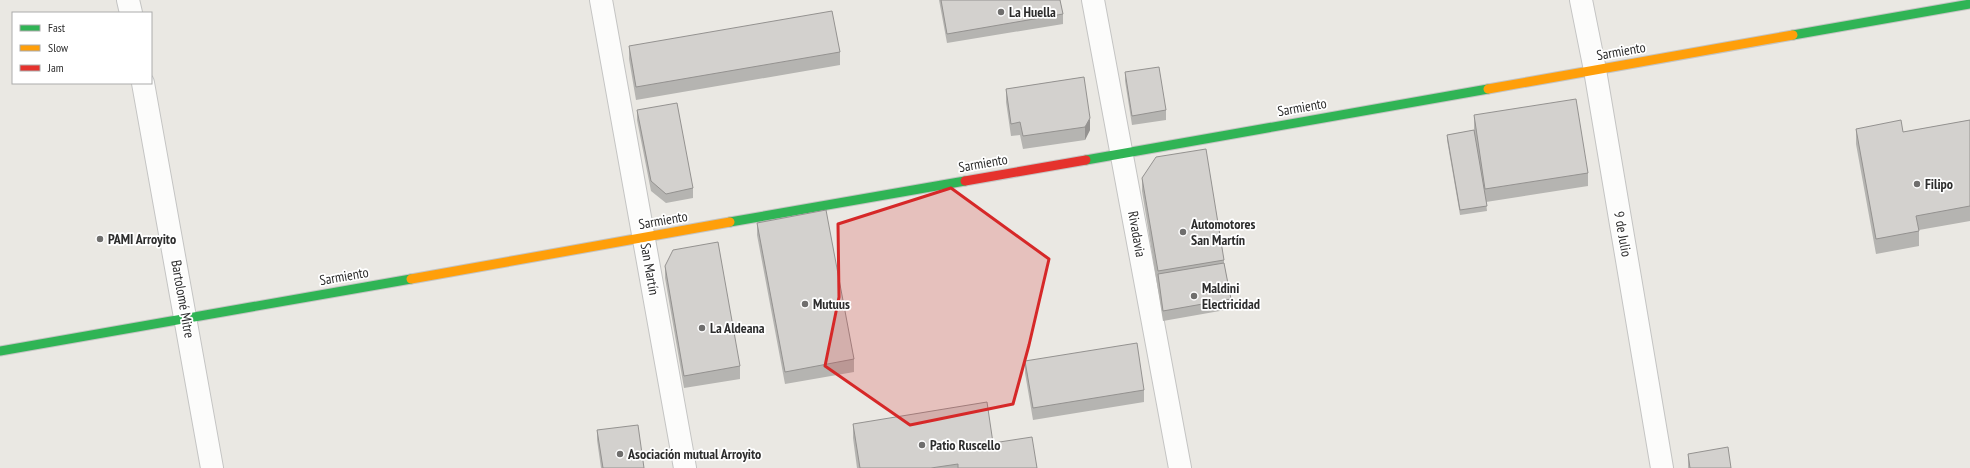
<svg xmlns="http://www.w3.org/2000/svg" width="1970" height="468" font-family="'PT Sans Narrow',sans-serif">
	<rect width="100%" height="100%" fill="#eae8e3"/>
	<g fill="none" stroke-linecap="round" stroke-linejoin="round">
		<!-- street casing -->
		<g stroke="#c4c4c3" stroke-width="24">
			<path id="street" d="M128,0L131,13
				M601,0L685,468
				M1093,0L1180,468
				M1581,0L1595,70L1662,468
				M143,83L212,468"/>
		</g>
		<!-- fast casing -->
		<g stroke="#c4c4c3" stroke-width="11">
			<path id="fast" d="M1793,35L1970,4
				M1086,160L1488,89
				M730,222L965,181
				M0,351L411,279"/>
		</g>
		<!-- slow casing -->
		<g stroke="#c4c4c3" stroke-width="11">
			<path id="slow" d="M1488,89L1793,35
				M411,279L730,222"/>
		</g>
		<!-- jam casing -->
		<g stroke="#c4c4c3" stroke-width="11">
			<path id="jam" d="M965,181L1086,160"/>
		</g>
		<!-- street -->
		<use href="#street" stroke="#fcfcfb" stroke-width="22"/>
		<!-- fast -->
		<use href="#fast" stroke="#30b455" stroke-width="9"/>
		<!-- slow -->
		<use href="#slow" stroke="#ff9f0a" stroke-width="9"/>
		<!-- jam -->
		<use href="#jam" stroke="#e5322d" stroke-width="9"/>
	</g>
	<!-- wall -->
	<path fill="#b5b4b1" d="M939,0H1060L1063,14V24L947,43Z
		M629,46L840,52V65L636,100L629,59Z
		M1125,72L1166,110V120L1132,125L1125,81Z
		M1084,77L1090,130L1085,140L1023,149L1020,135L1011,136L1006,102V89Z
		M637,110L693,188V198L666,203L651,191L637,120Z
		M1474,115L1588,173V186L1486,202L1487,211L1460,215L1447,140V135L1474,130Z
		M1970,120V221L1919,230V246L1876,254L1856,144V129L1903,132Z
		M1142,178L1224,260V263L1231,299V309L1163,321L1142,191Z
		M757,223L854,359V372L785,384L757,235Z
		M665,266L740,366V379L684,388L665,278Z
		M1025,361L1144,390V402L1033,420L1025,373Z
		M853,424L993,443L1037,468H857L853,438Z
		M597,430L644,468H601L597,440Z
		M1688,454L1731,468H1688Z"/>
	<!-- shaded-wall -->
	<path fill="#949290" d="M1090,118V130L1085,140V127Z"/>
	<!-- building -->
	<path fill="#d3d1ce" stroke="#949290" d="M941,0H1060L1063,14L947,34Z
		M832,11L840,52L636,87L629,46Z
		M1159,67L1166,110L1132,116L1125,72Z
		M1084,77L1090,118L1085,127L1023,136L1020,122L1011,124L1006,89Z
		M1576,99L1588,173L1485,189L1474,115Z
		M677,103L693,188L666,194L651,181L637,110Z
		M1901,120L1903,132L1970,120V206L1916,216L1919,231L1876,239L1856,129Z
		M1474,130L1487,206L1460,210L1447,135Z
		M1206,149L1224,260L1158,271L1142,178L1156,157Z
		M826,210L854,359L785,372L757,223Z
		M718,242L740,366L684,376L665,266L673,250Z
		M1224,263L1231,299L1163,311L1158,274Z
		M1137,343L1144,390L1033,408L1025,361Z
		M987,402L993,443L1032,437L1037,468H958V464L931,468H860L853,424Z
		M638,425L644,468H603L597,430Z
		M1728,447L1731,468H1690L1688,454Z"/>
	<!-- marked area -->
	<path fill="#d62828" fill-opacity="0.2" stroke="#d62828" stroke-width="3" stroke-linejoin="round" d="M951,188L1049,259L1029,345L1013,404L910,425L825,366L839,297L838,224Z"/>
	<!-- markers -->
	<g fill="#6f6e6d" stroke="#fff" stroke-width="1.5">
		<circle cx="1001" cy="12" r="4"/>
		<circle cx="1917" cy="184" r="4"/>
		<circle cx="1183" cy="232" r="4"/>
		<circle cx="100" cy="239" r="4"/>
		<circle cx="1194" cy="296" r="4"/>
		<circle cx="805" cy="304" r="4"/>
		<circle cx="702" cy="328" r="4"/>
		<circle cx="922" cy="445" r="4"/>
		<circle cx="620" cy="454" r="4"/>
	</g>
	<g text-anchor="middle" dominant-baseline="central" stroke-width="3.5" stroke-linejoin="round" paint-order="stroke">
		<!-- poi labels -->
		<g font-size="14" font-weight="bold" fill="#2d2d2d" stroke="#fff" text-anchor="start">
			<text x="1009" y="12">La Huella</text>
			<text x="1925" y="184">Filipo</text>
			<text x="1191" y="224">Automotores<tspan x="1191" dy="16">San Martín</tspan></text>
			<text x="108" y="239">PAMI Arroyito</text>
			<text x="1202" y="288">Maldini<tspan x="1202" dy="16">Electricidad</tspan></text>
			<text x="813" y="304">Mutuus</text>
			<text x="710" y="328">La Aldeana</text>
			<text x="930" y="445">Patio Ruscello</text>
			<text x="628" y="454">Asociación mutual Arroyito</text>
		</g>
		<!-- street labels -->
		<g font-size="14" fill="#2d2d2d" stroke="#fff">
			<text transform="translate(1621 51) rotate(-10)">Sarmiento</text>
			<text transform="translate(1302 107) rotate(-10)">Sarmiento</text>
			<text transform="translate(983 163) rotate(-10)">Sarmiento</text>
			<text transform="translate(663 220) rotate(-10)">Sarmiento</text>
			<text transform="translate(1137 234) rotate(80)">Rivadavia</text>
			<text transform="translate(1623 234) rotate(80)">9 de Julio</text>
			<text transform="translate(650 269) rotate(80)">San Martín</text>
			<text transform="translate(344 276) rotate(-10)">Sarmiento</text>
			<text transform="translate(183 299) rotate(80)">Bartolomé Mitre</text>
		</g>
	</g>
	<!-- legend -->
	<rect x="12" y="12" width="140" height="72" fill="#ffffff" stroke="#ababab"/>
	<rect x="20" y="25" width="20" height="6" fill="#30b455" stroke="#ababab"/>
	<text x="48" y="32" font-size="12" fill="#2d2d2d">Fast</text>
	<rect x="20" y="45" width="20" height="6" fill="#ff9f0a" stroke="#ababab"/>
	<text x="48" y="52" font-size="12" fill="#2d2d2d">Slow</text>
	<rect x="20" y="65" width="20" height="6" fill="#e5322d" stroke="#ababab"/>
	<text x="48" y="72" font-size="12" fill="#2d2d2d">Jam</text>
</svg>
